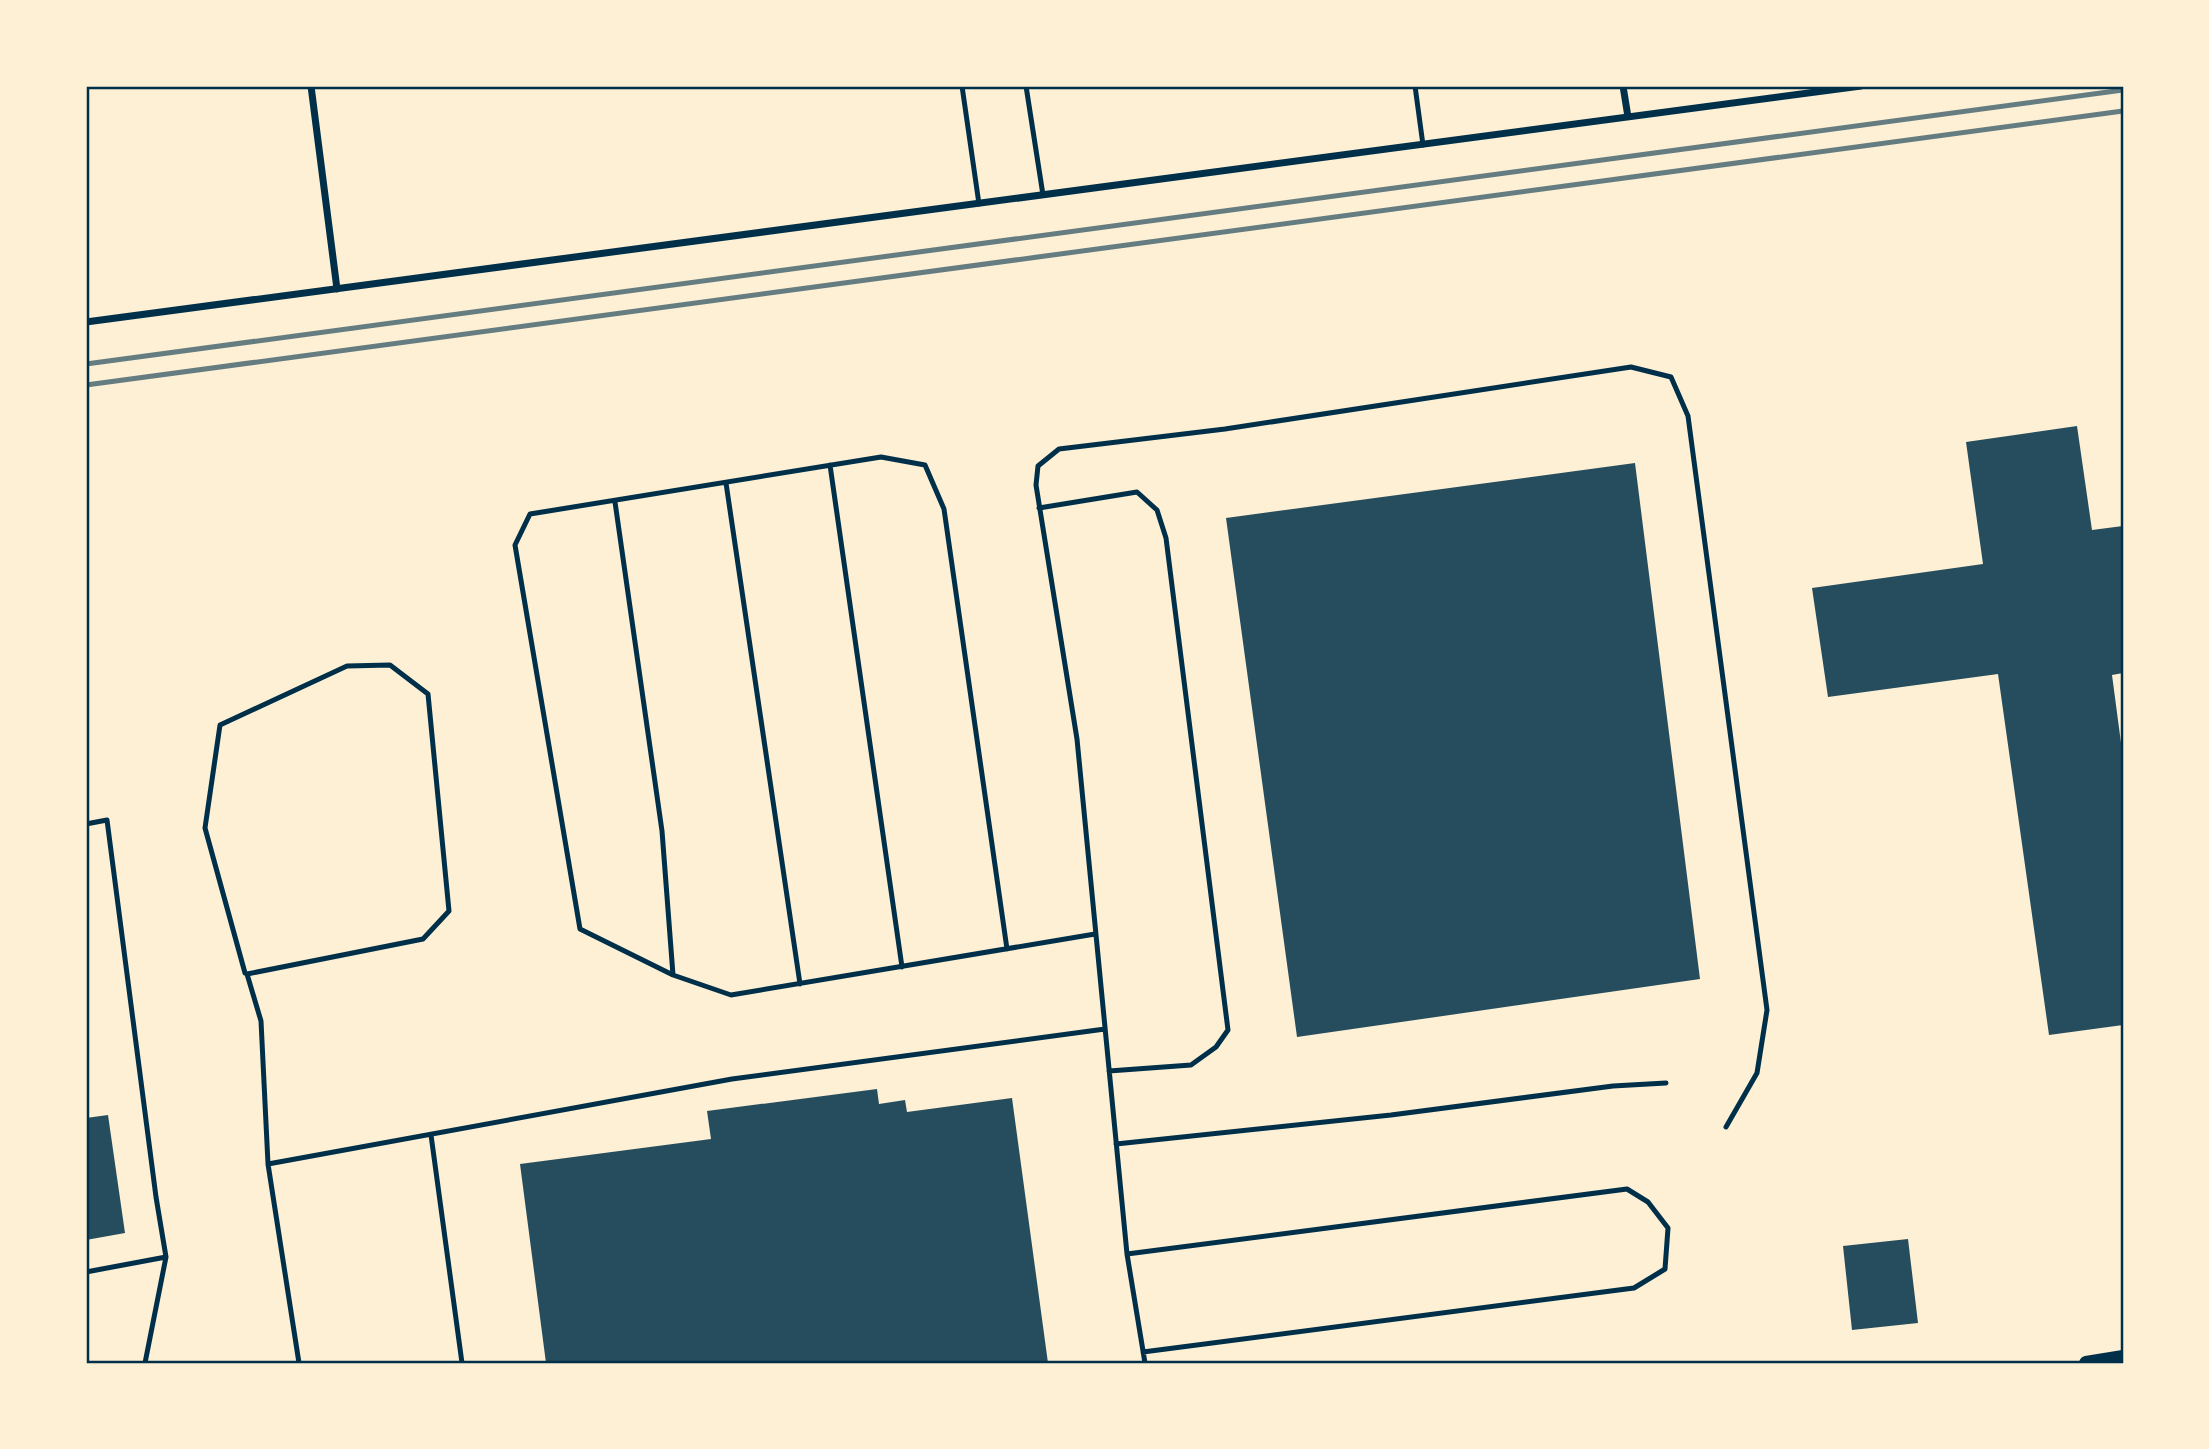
<svg xmlns="http://www.w3.org/2000/svg" width="2209" height="1449" font-family="'Libre Baskerville',serif">
	<rect width="100%" height="100%" fill="#fdf0d5"/>
	<!-- building -->
	<path fill="#264d5e" d="M2077,426L2092,530L2123,526V673L2112,675L2123,758V1025L2049,1035L1998,674L1828,697L1812,588L1983,564L1966,442Z
		M1635,463L1700,979L1297,1037L1226,518Z
		M877,1089L879,1104L905,1100L907,1112L1012,1098L1048,1363H546L520,1164L711,1139L707,1111Z
		M108,1115L125,1233L86,1240V1118Z
		M1908,1239L1918,1323L1852,1330L1843,1246Z"/>
	<g fill="none" stroke-linecap="round" stroke-linejoin="round">
		<!-- service -->
		<path stroke="#003049" stroke-width="5" d="M962,86L979,204
			M1026,86L1043,195
			M1415,86L1423,145
			M830,465L902,967
			M726,483L800,984
			M615,502L662,831L673,975
			M1039,508L1137,492L1157,510L1166,538L1228,1030L1216,1047L1191,1065L1109,1071
			M86,824L107,820L156,1197L166,1257L145,1363
			M1007,949L944,509L925,465L881,457L530,514L515,545L580,929L673,975L731,995L1095,934
			M247,974L423,939L449,911L428,694L390,665L347,666L220,725L205,828L245,973L247,974L261,1021L268,1164
			M431,1135L462,1363
			M1116,1144L1391,1115L1613,1086L1666,1083
			M1127,1254L1627,1189L1648,1202L1668,1228L1665,1269L1634,1288L1143,1352
			M86,1272L166,1257
			M299,1363L268,1164L732,1079L1105,1029
			M1145,1363L1127,1254L1077,739L1036,485L1038,466L1059,449L1225,429L1631,367L1671,377L1688,416L1767,1010L1757,1073L1726,1127"/>
		<!-- minor -->
		<path stroke="#003049" stroke-width="7" d="M311,86L337,289
			M1623,86L1628,117
			M86,322L1861,86"/>
		<!-- secondary -->
		<path stroke="#003049" stroke-width="14" d="M2086,1363L2123,1357"/>
		<!-- rail -->
		<path stroke="#657d81" stroke-width="5" d="M86,364L2123,90
			M86,385L2123,111"/>
	</g>
	<!-- border -->
	<rect width="2209" height="1449" fill="none" stroke="#fdf0d5" stroke-width="175"/>
	<rect x="88" y="88" width="2034" height="1274" fill="none" stroke="#003049" stroke-width="2.5"/>
</svg>
